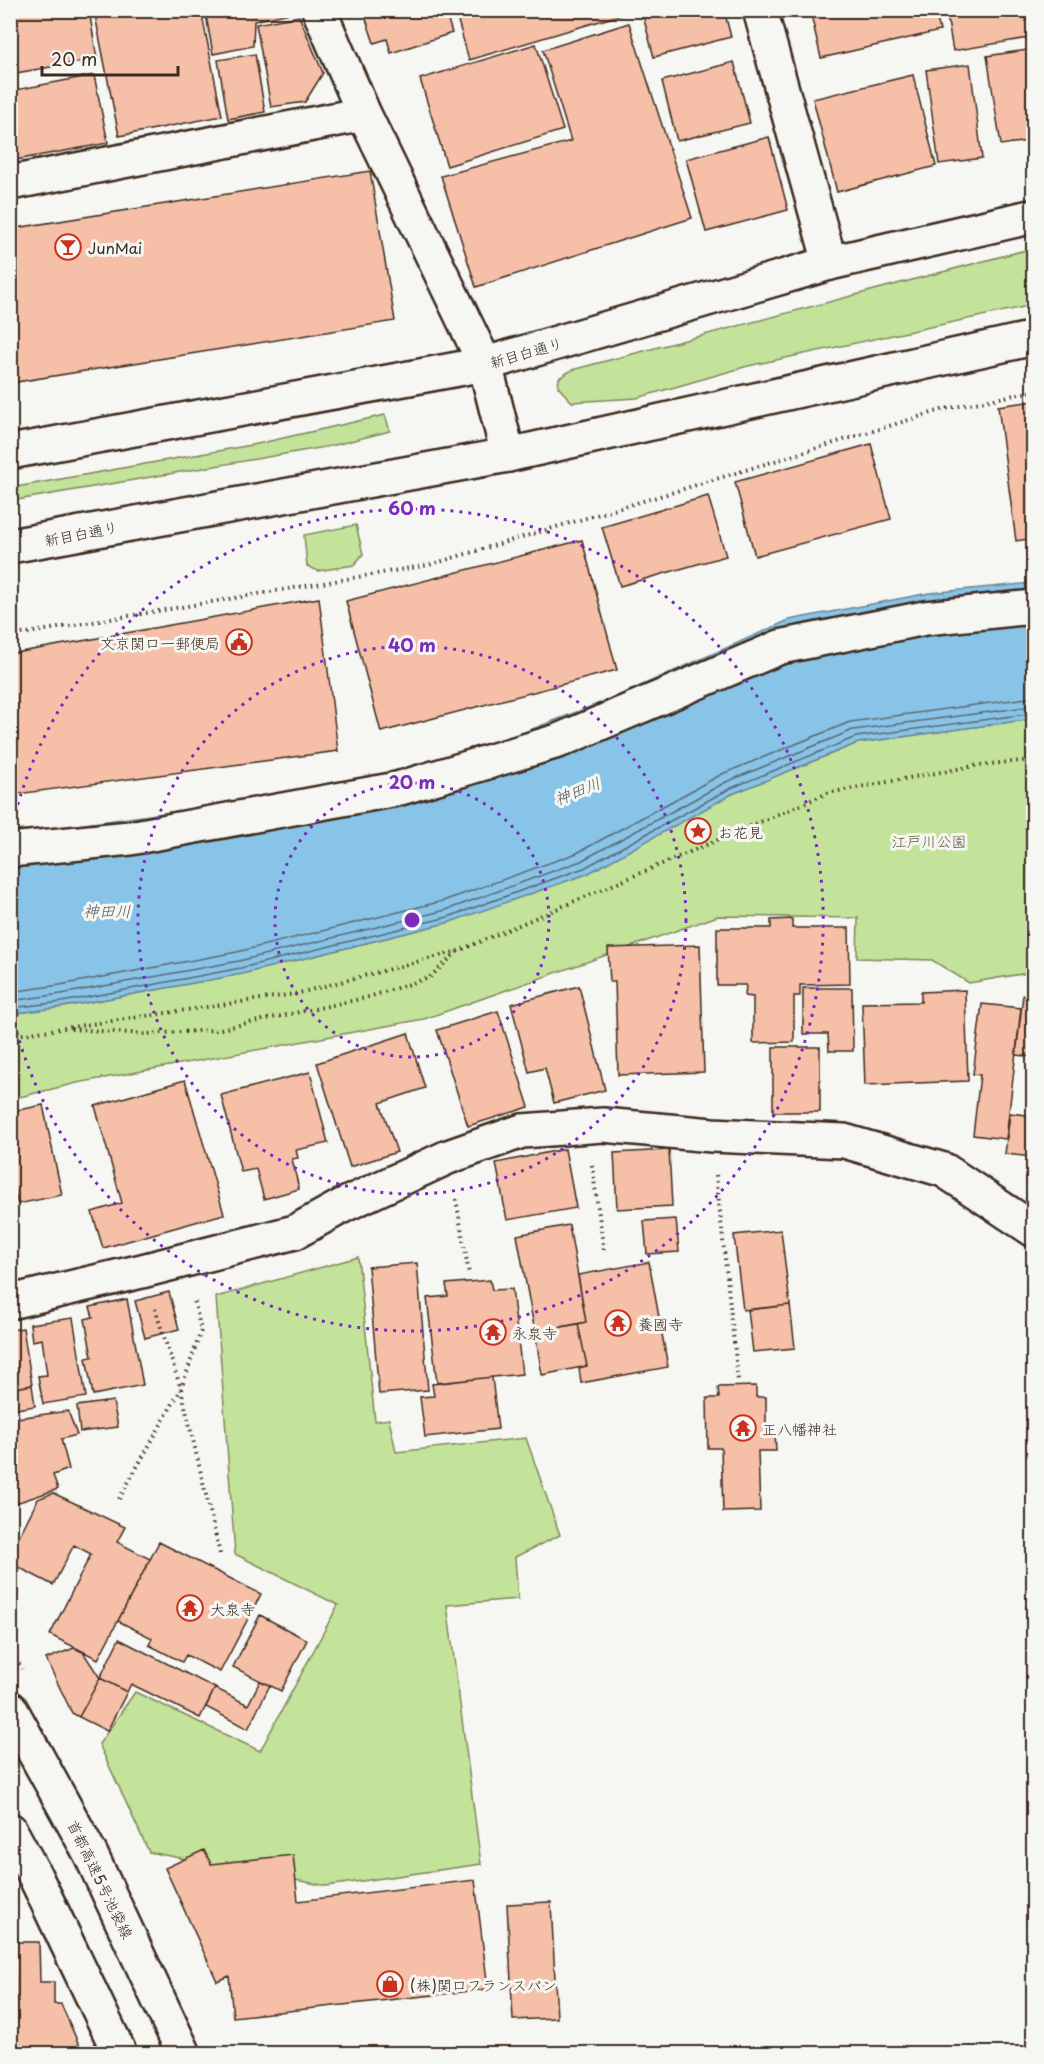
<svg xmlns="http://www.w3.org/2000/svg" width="1044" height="2064" viewBox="0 0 1044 2064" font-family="'Playpen Sans','Klee One',sans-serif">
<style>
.green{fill:#c3e29a;stroke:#7f865c;stroke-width:1.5}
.water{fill:#88c4e8;stroke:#698697;stroke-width:1.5}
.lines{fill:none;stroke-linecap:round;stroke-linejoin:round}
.shore{stroke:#5a686f;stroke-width:1.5}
.building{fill:#f5bfa8;stroke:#3b2a1e;stroke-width:1.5}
.minor-casing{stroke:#3b2a1e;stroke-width:38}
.major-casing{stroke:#3b2a1e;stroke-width:38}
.highway-casing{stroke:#3b2a1e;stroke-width:38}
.path{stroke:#3b2a1e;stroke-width:4;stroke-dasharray:1.5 4.5;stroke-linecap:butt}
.minor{stroke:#f6f6f2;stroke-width:33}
.major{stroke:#f6f6f2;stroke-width:33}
.highway{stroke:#f6f6f2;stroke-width:33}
.ring{fill:none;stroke:#7b2cbf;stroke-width:3;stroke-dasharray:3 6}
.labels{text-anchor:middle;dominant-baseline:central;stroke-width:6;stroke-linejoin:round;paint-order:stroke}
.poi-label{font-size:15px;fill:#3b2a1e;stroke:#f6f6f2;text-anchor:start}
.street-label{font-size:15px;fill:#3b2a1e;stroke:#f6f6f2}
.park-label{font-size:15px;fill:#5d583d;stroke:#f6f6f2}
.water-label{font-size:16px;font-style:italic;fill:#52585b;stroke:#f6f6f2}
.centre{fill:#7b2cbf;stroke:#f6f6f2;stroke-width:3}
.ring-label{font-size:18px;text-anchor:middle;font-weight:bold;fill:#7b2cbf;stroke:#f6f6f2;stroke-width:6;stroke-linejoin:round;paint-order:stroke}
</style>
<rect width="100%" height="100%" fill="#f6f6f2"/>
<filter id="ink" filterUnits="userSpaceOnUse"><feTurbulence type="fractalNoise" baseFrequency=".0167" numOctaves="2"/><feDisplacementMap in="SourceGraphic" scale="12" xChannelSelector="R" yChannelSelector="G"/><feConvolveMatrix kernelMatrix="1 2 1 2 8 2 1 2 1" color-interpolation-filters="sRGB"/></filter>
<g filter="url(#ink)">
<!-- green -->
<path class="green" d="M1033 248V305L748 366 637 398 572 402 558 387 559 378 572 370Z
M385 415 390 431 331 446 11 501V488L257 444Z
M356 525 363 554 354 565 318 571 307 566 304 535Z
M1033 719V972L969 983 932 960 857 958 858 918 718 916 424 1019 77 1083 11 1099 10 1014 63 1007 242 974 450 922 732 794 858 743Z
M358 1257 375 1421 389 1419 396 1452 526 1438 560 1535 515 1557 518 1599 447 1605 481 1864 327 1886 149 1852 99 1744 135 1692 260 1751 338 1605 235 1554 216 1297Z"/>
<!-- water -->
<path class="water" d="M1033 583V719L858 743 732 794 587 874 450 922 242 974 63 1007 11 1014V831L49 829 307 793 475 751 613 698 789 620 929 593Z"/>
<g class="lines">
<!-- shore -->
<path class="shore" d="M926 600 1000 592
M787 627 882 608
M10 992 60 985 237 952 443 901 577 853 722 774 850 722 1034 697
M10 1001 61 994 239 961 446 910 581 861 726 782 853 730 1034 706
M10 1008 62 1002 241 968 448 917 584 868 729 789 856 737 1034 713"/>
</g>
<!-- building -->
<path class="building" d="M10 10H89L97 59 10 74Z
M94 10H201L222 116 119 136Z
M205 10H289L290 13 254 21 253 46 213 54Z
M363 10H445L452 33 391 53 387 39 374 43Z
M455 10H637L469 60Z
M665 10H724L731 37 654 57 643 16Z
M810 10H935L940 31 821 58Z
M946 10H1034V37L953 51Z
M299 16 323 73 305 102 271 107 256 24Z
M629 23 692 218 476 287 441 176 571 141 543 50Z
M536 44 563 130 447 166 420 79Z
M1034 49V140L1001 145 987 56Z
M255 54 265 112 228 119 218 60Z
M734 62 750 123 677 141 662 81Z
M970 64 982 158 939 164 926 70Z
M94 75 108 143 10 161V91Z
M913 75 936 166 837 192 813 99Z
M769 137 788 210 706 232 686 159Z
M370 171 395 321 10 383V229Z
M1034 401V538L1016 541 998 406Z
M871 444 891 519 755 556 735 482Z
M708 496 726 556 620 586 602 527Z
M582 540 617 670 381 732 346 601Z
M319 598 338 751 10 795V654Z
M792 919V928H849L850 984 800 985V996H794V1042L753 1043V997L745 996 746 985H717V928H771V920Z
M700 945 704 1072 618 1075 615 982H610L608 948Z
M579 986 605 1090 554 1103 545 1068 529 1072 511 1004Z
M803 988H852L853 1051H829L828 1034H803Z
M965 990 968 1081 865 1085 862 1003 921 1002V992Z
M1023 995 1034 997V1057L1016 1055Z
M982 1004 1021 1008 1006 1139 973 1135 980 1075 973 1074Z
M498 1011 529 1107 468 1126 437 1030Z
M408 1033 425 1088 380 1103 397 1152 350 1167 317 1063Z
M773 1047H820V1112H773Z
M310 1072 328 1143 296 1150 298 1158 292 1159 299 1189 264 1199 256 1169 241 1172 221 1095Z
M185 1080 224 1214 103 1248 92 1212 122 1203 95 1106Z
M43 1105 62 1195 18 1204 10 1177V1112Z
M1010 1113 1034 1116V1157L1005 1154Z
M565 1149 576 1208 507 1220 496 1163Z
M669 1150 672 1206 617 1209 614 1153Z
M676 1219 679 1252 647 1254 644 1221Z
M569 1225 586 1322 535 1332 517 1235Z
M781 1230 790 1305 743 1310 734 1235Z
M649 1262 668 1367 581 1383 579 1368 587 1366 578 1324 586 1322 578 1275Z
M417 1263 428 1390 379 1394 368 1267Z
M490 1280 492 1290 512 1289 522 1374 437 1383 427 1298 448 1296 446 1284Z
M169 1292 179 1329 145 1338 135 1301Z
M127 1299 143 1385 93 1395 86 1358 92 1357 85 1319 93 1317 90 1307Z
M790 1305 795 1348 753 1352 748 1310Z
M73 1318 86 1397 43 1404 38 1376 47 1375 42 1339 32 1341 30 1324Z
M578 1324 587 1366 542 1375 535 1332Z
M23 1328 32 1385 10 1389V1330Z
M492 1377 498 1429 425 1437 420 1397 434 1396 432 1384Z
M32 1385 35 1406 10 1410V1389Z
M756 1386V1397H766V1433H775L776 1451H758L760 1511 723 1512 721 1448H708L707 1398H719L718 1387Z
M113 1401 118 1427 80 1432 77 1406Z
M68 1411 77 1435 61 1439 69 1469 53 1475 58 1489 10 1505V1419Z
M53 1493 125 1527 117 1542 150 1559 98 1659 50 1635 91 1554 74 1545 53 1585 10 1563V1554L38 1499Z
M159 1542 261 1594 220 1672 186 1655 182 1662 149 1645 152 1638 118 1621Z
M1034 1580V1610L1026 1608Z
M260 1615 307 1640 281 1691 233 1667Z
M119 1639 215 1688 200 1718 131 1684 127 1692 100 1678Z
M74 1648 83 1652 100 1678 79 1717 72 1713 46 1659Z
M100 1678 127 1692 107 1731 79 1717Z
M260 1681 270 1685 248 1729 206 1707 215 1688 248 1705Z
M204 1850 211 1864 293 1855 298 1901 475 1880 488 1989 233 2017 229 1976 217 1981 165 1868Z
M551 1902 557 2018 513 2020 507 1904Z
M14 1942H39L40 1982H54V2004H61L83 2054H16Z"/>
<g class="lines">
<!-- minor casing -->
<g class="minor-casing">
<path id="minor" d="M319 10 364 114 485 364 508 455
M760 10 830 263
M10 183 364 114
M10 1302 142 1271 295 1232 344 1205 448 1157 522 1131 603 1125 712 1135 844 1141 944 1170 1034 1230"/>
</g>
<!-- major casing -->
<g class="major-casing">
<path id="major" d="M10 452 485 364 830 263 1034 216
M10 546 508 455 1034 338"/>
</g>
<!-- highway casing -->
<g class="highway-casing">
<path id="highway" d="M10 850 130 838 397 789 558 741 780 647 925 618 1034 607
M10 1708 90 1853 184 2054
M10 1830 35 1876 120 2054"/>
</g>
<!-- path -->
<path class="path" d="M10 636 429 565 670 493 945 409 1034 391
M71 1029 145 1034 216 1030 365 998 429 978 457 952
M10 1036 295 994 458 951 828 793 979 765 1034 760
M592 1165 604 1251
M716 1175 738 1380
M456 1199 469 1274
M155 1309 181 1389 220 1554
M119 1499 181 1389 201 1331 194 1299
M10 1648 22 1669"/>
<!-- minor -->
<use href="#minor" class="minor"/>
<!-- major -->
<use href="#major" class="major"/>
<!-- highway -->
<use href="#highway" class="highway"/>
</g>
</g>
<!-- distance rings -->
<g class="ring">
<circle cx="412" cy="920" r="137"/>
<circle cx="412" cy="920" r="274"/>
<path d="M11 831A411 411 0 1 1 11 1009"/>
</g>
<!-- icons -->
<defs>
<g id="bar-ring" transform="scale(1.35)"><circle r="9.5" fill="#f6f6f2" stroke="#c8321e" stroke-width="1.5"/><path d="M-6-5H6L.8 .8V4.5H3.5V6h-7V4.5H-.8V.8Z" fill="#c8321e"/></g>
<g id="civic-ring" transform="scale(1.35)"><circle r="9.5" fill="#f6f6f2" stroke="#c8321e" stroke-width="1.5"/><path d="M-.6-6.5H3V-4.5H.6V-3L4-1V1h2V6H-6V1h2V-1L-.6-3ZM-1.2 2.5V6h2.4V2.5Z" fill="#c8321e"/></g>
<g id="sight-ring" transform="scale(1.35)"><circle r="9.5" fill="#f6f6f2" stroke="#c8321e" stroke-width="1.5"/><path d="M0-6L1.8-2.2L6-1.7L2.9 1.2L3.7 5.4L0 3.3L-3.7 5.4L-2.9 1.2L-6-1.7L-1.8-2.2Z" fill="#c8321e"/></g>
<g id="temple-ring" transform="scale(1.35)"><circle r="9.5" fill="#f6f6f2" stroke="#c8321e" stroke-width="1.5"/><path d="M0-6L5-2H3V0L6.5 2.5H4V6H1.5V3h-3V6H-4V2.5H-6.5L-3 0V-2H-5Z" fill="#c8321e"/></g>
<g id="shop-ring" transform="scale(1.35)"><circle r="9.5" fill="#f6f6f2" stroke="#c8321e" stroke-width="1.5"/><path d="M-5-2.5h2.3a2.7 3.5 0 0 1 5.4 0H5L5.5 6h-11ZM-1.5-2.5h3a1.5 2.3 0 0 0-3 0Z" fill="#c8321e"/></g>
</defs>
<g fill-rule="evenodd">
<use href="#bar-ring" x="68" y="247"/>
<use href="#civic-ring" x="239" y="642"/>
<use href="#sight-ring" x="698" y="831"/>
<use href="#temple-ring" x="618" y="1323"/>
<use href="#temple-ring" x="493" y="1332"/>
<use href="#temple-ring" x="743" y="1428"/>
<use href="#temple-ring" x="190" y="1608"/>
<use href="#shop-ring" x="390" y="1984"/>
</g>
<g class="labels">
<!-- poi labels -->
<g class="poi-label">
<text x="88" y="247">JunMai</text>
<text x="220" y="642" text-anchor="end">文京関口一郵便局</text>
<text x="718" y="831">お花見</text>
<text x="638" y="1323">養國寺</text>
<text x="512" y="1332">永泉寺</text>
<text x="762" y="1428">正八幡神社</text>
<text x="210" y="1608">大泉寺</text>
<text x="410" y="1984">(株)関口フランスパン</text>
</g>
<!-- street labels -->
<g class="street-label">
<text transform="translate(526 352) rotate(-16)">新目白通り</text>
<text transform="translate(81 533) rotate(-11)">新目白通り</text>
<text transform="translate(101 1879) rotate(64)">首都高速5号池袋線</text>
</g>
<!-- park labels -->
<g class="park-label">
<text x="929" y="840">江戸川公園</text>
</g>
<!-- water labels -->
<g class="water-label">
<text transform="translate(577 790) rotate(-22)">神田川</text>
<text x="107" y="910">神田川</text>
</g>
</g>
<circle cx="412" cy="920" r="9" class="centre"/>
<g class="ring-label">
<text x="412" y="515">60 m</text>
<text x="412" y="652">40 m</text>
<text x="412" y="789">20 m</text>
</g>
<!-- margin -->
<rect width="1044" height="2064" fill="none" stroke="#f6f6f2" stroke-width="36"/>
<rect x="18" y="18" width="1008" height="2028" fill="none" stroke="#3b2a1e" stroke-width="2" filter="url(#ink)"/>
<!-- scale -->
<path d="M42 66v9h136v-9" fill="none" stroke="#3b2a1e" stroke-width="3"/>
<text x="51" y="66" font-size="18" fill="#3b2a1e" stroke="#f6f6f2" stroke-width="4.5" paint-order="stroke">20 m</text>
</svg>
